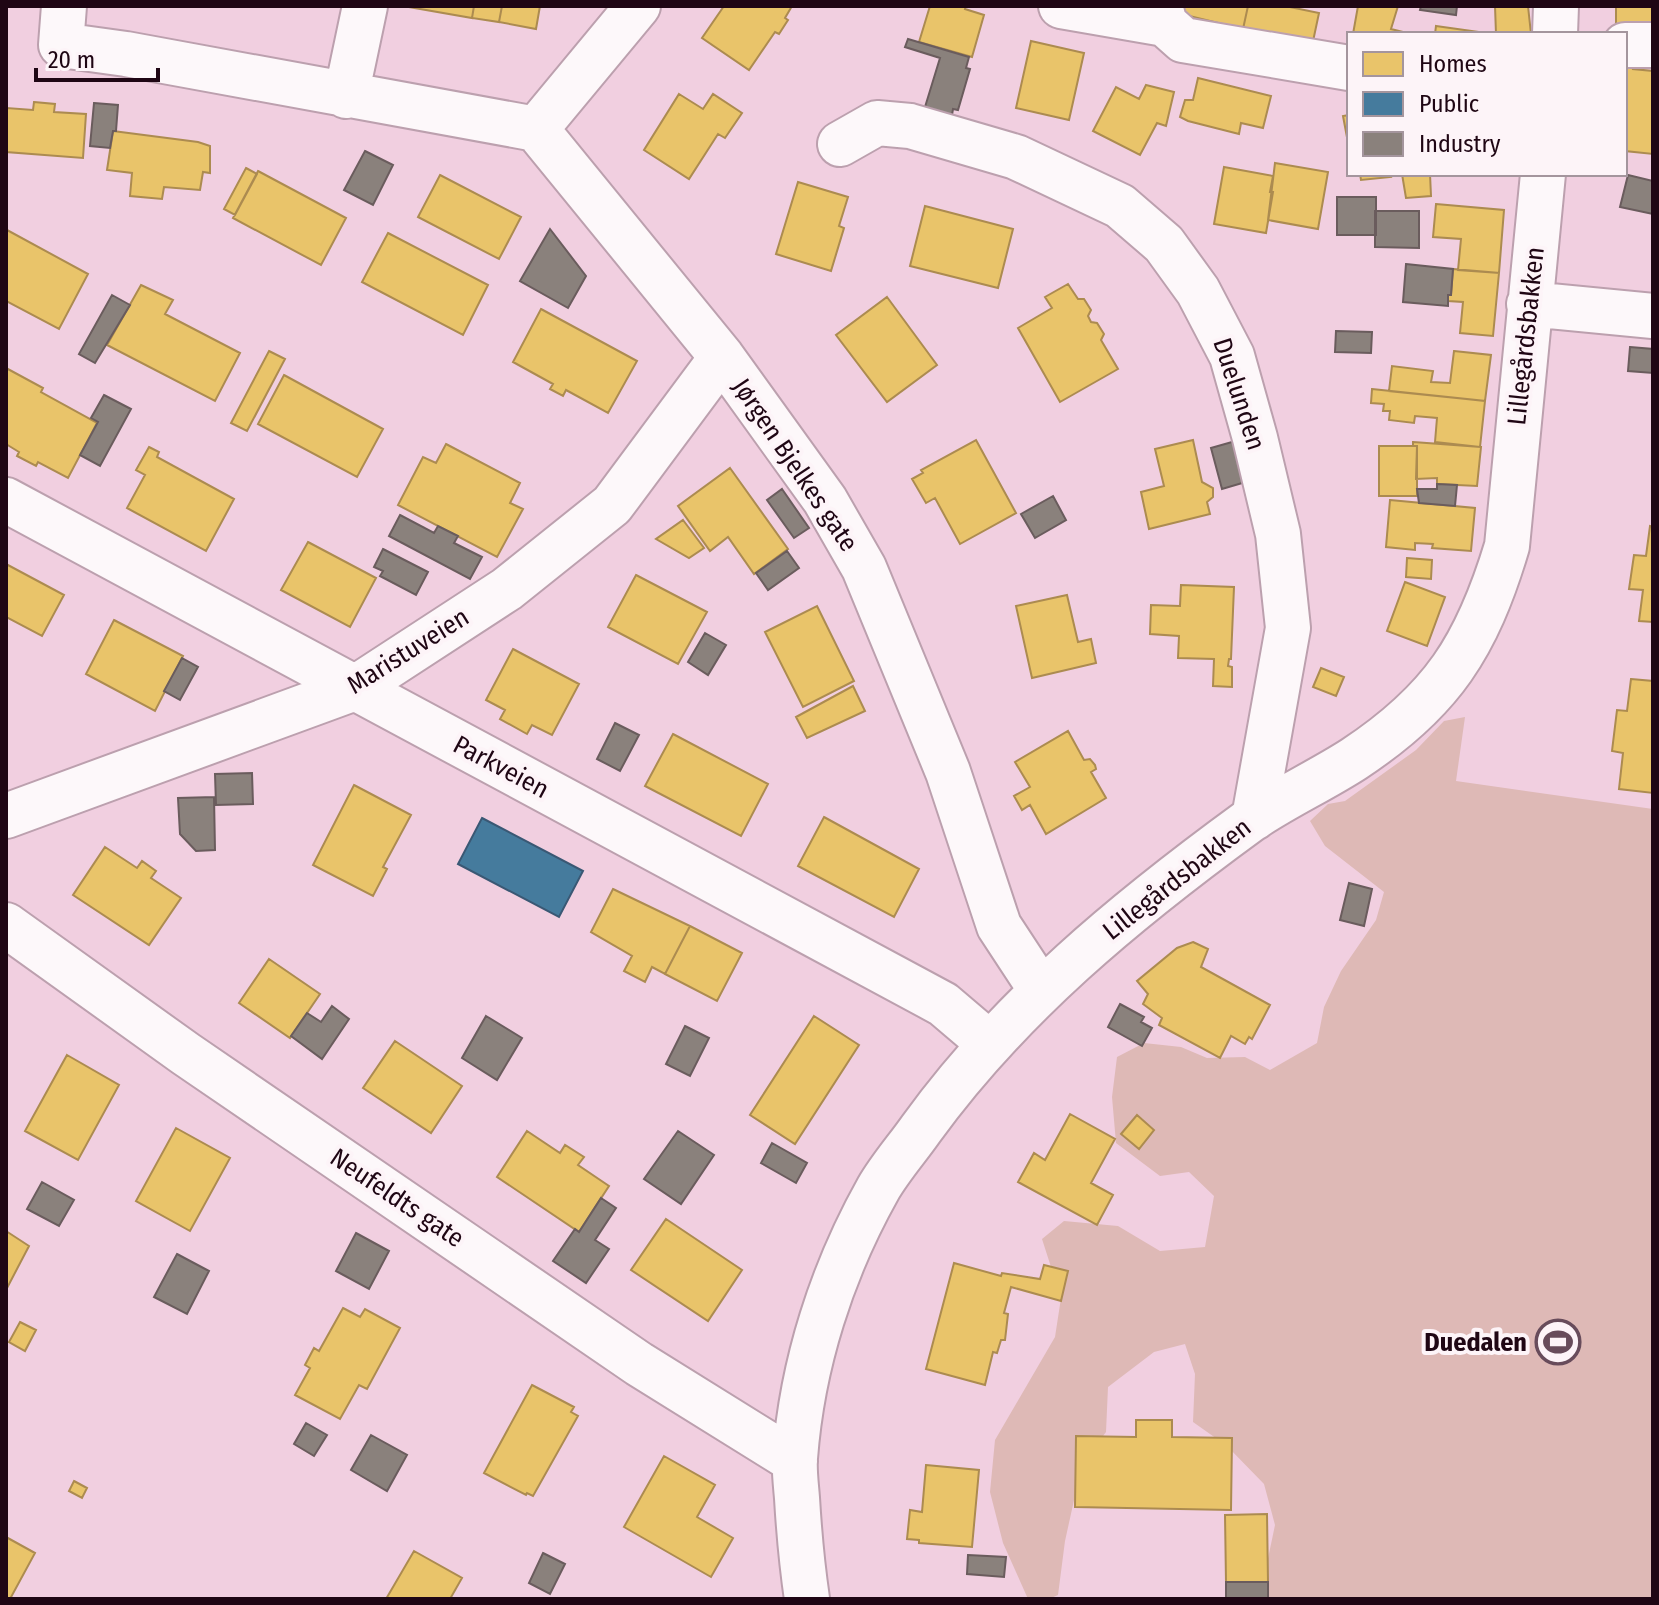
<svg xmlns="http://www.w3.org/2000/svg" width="1659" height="1605" viewBox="0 0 1659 1605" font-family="'Fira Sans Condensed',sans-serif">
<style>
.green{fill:#deb9b6}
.homes{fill:#e9c46a;stroke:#ac8b50;stroke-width:2}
.public{fill:#457b9d;stroke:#3a5874;stroke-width:2}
.industry{fill:#8a817c;stroke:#6a5c5d;stroke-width:2}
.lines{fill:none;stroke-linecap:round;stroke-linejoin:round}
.minor-casing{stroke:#bca0ae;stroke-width:48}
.minor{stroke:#fdf8fa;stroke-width:44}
.labels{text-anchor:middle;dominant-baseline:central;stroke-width:8;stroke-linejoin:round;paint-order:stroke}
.street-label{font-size:26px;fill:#1f0614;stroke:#fdf4f8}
.poi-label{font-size:26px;font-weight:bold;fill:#1f0614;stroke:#fdf4f8;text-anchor:end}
</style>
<rect width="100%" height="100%" fill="#f1cfe0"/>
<!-- green -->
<path class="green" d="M1465 717 1456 781 1653 809V1599H1268L1266 1568 1275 1525 1264 1484 1227 1446 1193 1422 1195 1374 1185 1344 1154 1352 1108 1387 1106 1432 1082 1464 1065 1541 1058 1595 1049 1599H1028L1003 1543 990 1492 995 1440 1055 1337 1061 1298 1042 1239 1064 1221 1118 1226 1160 1251 1205 1247 1214 1196 1189 1172 1160 1176 1116 1143 1112 1097 1117 1057 1144 1043 1181 1047 1207 1058 1245 1057 1270 1070 1317 1043 1324 1007 1341 971 1376 920 1384 892 1325 846 1310 821 1328 804 1345 801 1416 750 1444 721Z"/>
<!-- homes -->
<path class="homes" d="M403 6H474L472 18Z
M474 6H502L499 22 472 18Z
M502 6H540L536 29 499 22Z
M724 6H792L785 18 788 20 779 34 775 32 749 70 702 38Z
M930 6H966L965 9 984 15 972 57 919 42Z
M1178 6H1248L1243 29 1177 13Z
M1248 6H1285L1319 13 1312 46 1243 29Z
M1358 6H1398L1391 29 1411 34H1353Z
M1495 6H1528L1531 34H1496Z
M1616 6H1653V28H1616Z
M1436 26 1493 34H1435Z
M1031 41 1084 53 1069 120 1016 108Z
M1625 62 1634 63 1633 69 1653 71V154L1625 151Z
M1198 78 1271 96 1263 128 1241 123 1239 134 1188 121 1180 117 1185 100H1193Z
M1146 85 1174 92 1166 126 1157 123 1140 155 1093 131 1116 87 1139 99Z
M679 94 703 109 713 94 742 113 725 138 718 134 689 179 644 150Z
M34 102 55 104 54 112 86 114 83 158 6 152 7 108 33 110Z
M1349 115V148L1343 116Z
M113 131 198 142 210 146V173L203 172 200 190 164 187 162 199 130 196 132 173 107 170Z
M1275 163 1328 172 1318 229 1268 220Z
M1224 167 1273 176 1270 192H1273L1266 233 1214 224Z
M246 168 257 174 235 215 224 209Z
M258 171 346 218 321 265 233 218Z
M1360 174H1390L1391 177 1361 180Z
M1402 174H1430L1431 196 1406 198Z
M440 175 521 217 499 259 418 217Z
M798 182 848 197 839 226 844 228 831 271 776 254Z
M1436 204 1504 210 1499 273 1458 270 1461 239 1433 237Z
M925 206 1013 229 998 288 910 266Z
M7 230 88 274 59 329 6 301Z
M388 233 488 285 463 335 362 282Z
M1453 269 1499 273 1493 336 1460 333 1463 302 1448 301V295H1451Z
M1068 284 1078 299H1084L1091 310 1088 316 1091 322 1097 323 1104 334 1101 340 1118 369 1060 402 1018 328 1052 308 1045 297Z
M141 285 173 300 165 314 240 353 215 401 107 345Z
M887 297 937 365 887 402 836 335Z
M541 309 637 361 608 413 566 390 563 396 550 389 553 384 513 362Z
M269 351 285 359 247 431 231 423Z
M1454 351 1491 355 1485 401 1389 391 1392 366 1433 371 1431 382 1450 383Z
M6 368 43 388 41 392 97 423 68 478 38 462 36 466 17 456 19 452 6 444Z
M284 375 383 429 357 477 258 424Z
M1372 389 1485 401 1480 447 1435 442 1437 418 1415 416 1414 423 1389 420 1390 411H1383L1384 404 1371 403Z
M976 440 1016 513 960 544 935 498 926 503 912 479 923 473 921 470Z
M1193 440 1202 482 1213 488V497L1207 502 1210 514 1149 529 1141 492 1164 486 1155 449Z
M1413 442 1481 447 1477 486 1437 484V478L1416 479 1417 446H1413Z
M446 444 520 483 510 503 523 509 497 557 398 505 423 457 436 463Z
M1379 446H1417V496H1379Z
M149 447 159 452 157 457 234 499 206 551 127 508 145 475 136 470Z
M730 468 788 549 754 574 728 537 710 551 678 506Z
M1390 500 1475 508 1471 551 1432 548 1433 544 1415 543V550L1386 547Z
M683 520 704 548 689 558 656 539Z
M1650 526 1653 527V622L1639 621 1643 590 1629 589 1634 555 1646 556Z
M308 542 376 578 350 627 281 590Z
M1407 558 1432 560 1431 579 1406 577Z
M6 564 64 595 42 636 6 617Z
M636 575 707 612 678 664 608 627Z
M1405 582 1445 597 1427 646 1387 631Z
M1181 585 1234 587 1231 659H1229L1228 666 1232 667V687L1213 686 1214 659 1178 658 1179 636 1150 634 1151 605 1180 606Z
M1067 595 1078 642 1091 639 1096 663 1032 678 1016 606Z
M817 606 854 681 803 707 765 632Z
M114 620 183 656 155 711 86 674Z
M513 649 579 684 552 735 532 725 527 734 500 719 505 710 486 700Z
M1321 668 1344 677 1336 696 1313 687Z
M1631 679 1653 681V793L1619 789 1623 753 1612 751 1617 710 1627 711Z
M853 686 865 711 807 738 796 717Z
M1068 731 1084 760 1090 759 1095 765 1096 769 1091 772 1106 798 1046 834 1030 805 1022 810 1014 796 1030 787 1015 762Z
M673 734 768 784 741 836 645 786Z
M354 785 411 815 383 867 387 869 373 896 313 865Z
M824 817 919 869 894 917 798 866Z
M105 847 137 868 142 861 156 871 151 878 181 898 149 945 73 895Z
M613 889 690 926 665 974 652 967 645 982 624 971 632 956 591 932Z
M690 926 742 953 717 1001 665 974Z
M1193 942 1208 949 1201 967 1270 1005 1252 1039 1249 1037 1245 1044 1231 1036 1220 1058 1159 1025 1162 1018 1143 1004 1148 994 1137 981 1177 948Z
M269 959 320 994 290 1038 239 1003Z
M814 1016 859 1045 795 1144 750 1115Z
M395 1041 462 1086 431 1133 363 1088Z
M67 1055 119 1085 78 1160 25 1131Z
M1070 1114 1115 1139 1091 1183 1113 1195 1097 1225 1018 1182 1034 1153 1045 1160Z
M1137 1115 1154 1130 1139 1149 1121 1134Z
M176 1128 230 1158 190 1231 136 1201Z
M527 1131 560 1153 565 1145 584 1157 578 1165 609 1186 579 1232 497 1177Z
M666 1219 742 1270 708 1321 631 1270Z
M6 1231 29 1246 6 1290Z
M954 1263 1001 1276 1002 1273 1040 1279 1044 1265 1068 1271 1061 1301 1011 1287 1004 1313 1008 1314 1005 1340H1001L997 1353 993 1352 985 1385 926 1369Z
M343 1308 360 1317 365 1309 400 1328 367 1389 359 1385 340 1419 295 1395 310 1368 305 1365 314 1348 319 1351Z
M20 1322 36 1330 25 1351 9 1342Z
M532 1385 574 1407 571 1412 578 1416 533 1496 527 1493 526 1495 484 1473Z
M1136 1420H1172V1437L1232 1438 1231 1510 1075 1507 1076 1436 1136 1437Z
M664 1456 715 1485 697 1517 733 1538 711 1577 624 1527Z
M926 1465 979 1470 972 1547 919 1543V1540L907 1539 910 1510 922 1512Z
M74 1481 87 1488 82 1498 69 1491Z
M1267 1514 1268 1582H1226L1225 1515Z
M6 1537 35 1553 10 1599H6Z
M414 1551 462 1578 450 1599H386Z"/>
<!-- public -->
<path class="public" d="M482 818 583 871 559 917 458 864Z"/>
<!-- industry -->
<path class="industry" d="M1421 6H1457L1456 15 1420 10Z
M908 39 969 57 966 68 970 69 958 110 953 109 952 115 925 107 940 58 905 47Z
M94 103 118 105 116 131H113L110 148 90 146Z
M365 151 393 165 373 205 344 190Z
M1628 175 1653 181V214L1620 207Z
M1337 197H1376V235H1337Z
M1375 211H1419V248L1375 247Z
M550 229 586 276 568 308 520 281Z
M1406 264 1453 269 1451 295H1448V306L1403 302Z
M112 295 130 305 95 363 79 354Z
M1336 331 1372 332 1371 353 1335 352Z
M1630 347 1653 349V373L1628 371Z
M104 395 131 409 100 466 80 455 98 422 91 418Z
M1239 440 1249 481 1222 489 1211 448Z
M1437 484 1457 485 1455 506 1419 503 1417 489H1437Z
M782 489 809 528 794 538 767 500Z
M1053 496 1066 520 1035 538 1021 514Z
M400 515 434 533 438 526 458 536 454 543 482 557 470 579 389 536Z
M383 549 428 572 416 595 380 576 383 571 374 567Z
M787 551 799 568 768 590 756 573Z
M705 633 726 645 708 675 688 662Z
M182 658 198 667 180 700 164 691Z
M615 723 639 735 620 771 597 759Z
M252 773 253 804 216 805 215 774Z
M214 797 215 850 196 851 180 834 178 798Z
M1349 883 1372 889 1364 926 1340 920Z
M1120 1004 1144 1017 1141 1022 1152 1028 1142 1046 1108 1027Z
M332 1006 349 1019 322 1059 291 1036 307 1013 321 1022Z
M486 1016 522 1038 497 1080 462 1058Z
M685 1026 709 1038 690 1076 666 1064Z
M678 1131 714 1155 681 1204 644 1179Z
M772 1143 807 1163 796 1183 761 1163Z
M42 1182 74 1200 59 1226 27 1209Z
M601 1198 616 1208 595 1240 609 1249 586 1283 553 1261 575 1229 579 1232Z
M356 1233 389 1251 369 1289 336 1271Z
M177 1254 209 1271 187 1314 154 1297Z
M306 1423 327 1435 314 1456 294 1444Z
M371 1435 407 1455 387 1491 351 1470Z
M543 1553 565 1564 550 1594 529 1583Z
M968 1555 1006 1557 1004 1577 967 1574Z
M1226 1582H1268V1599H1226Z"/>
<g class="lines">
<!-- minor casing -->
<g class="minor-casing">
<path id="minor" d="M64 6 61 45 126 54 536 129
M638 6 536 129 722 357 825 500 864 568 948 772 999 926 1041 990
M1061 6 1165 24
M1160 6 1165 24 1183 40 1349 68
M1555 34 1556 6
M1625 45H1653
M346 96 365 6
M840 144 877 123 910 126 1016 157 1120 206 1164 244 1198 291 1232 356 1255 438 1278 534 1288 628 1254 818
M1529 304 1653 316
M6 500 943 1004 990 1044
M6 816 355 688 507 589 612 505 722 357
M6 925 186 1054 639 1364 795 1461
M807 1599C802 1565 799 1532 797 1498 796 1485 794 1471 795 1458 802 1364 832 1271 878 1189 890 1168 907 1149 921 1129 1010 1006 1127 910 1249 821 1282 798 1320 781 1354 759 1442 701 1477 646 1507 546L1543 174"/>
</g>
<!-- minor -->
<use href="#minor" class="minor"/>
</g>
<!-- icons -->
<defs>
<g id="stadium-ring" transform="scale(2.3)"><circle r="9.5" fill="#fdf4f8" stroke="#684c5b" stroke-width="1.5"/><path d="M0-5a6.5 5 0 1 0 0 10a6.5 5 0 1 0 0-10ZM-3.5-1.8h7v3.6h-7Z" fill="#684c5b"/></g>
</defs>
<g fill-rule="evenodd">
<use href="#stadium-ring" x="1558" y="1342"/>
</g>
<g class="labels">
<!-- street labels -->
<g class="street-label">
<text transform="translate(1526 336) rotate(-84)">Lillegårdsbakken</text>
<text transform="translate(1239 394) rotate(72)">Duelunden</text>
<text transform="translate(795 465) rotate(56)">Jørgen Bjelkes gate</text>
<text transform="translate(408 651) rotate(-32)">Maristuveien</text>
<text transform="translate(501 767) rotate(28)">Parkveien</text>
<text transform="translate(1177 879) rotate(-38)">Lillegårdsbakken</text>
<text transform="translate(397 1198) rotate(34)">Neufeldts gate</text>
</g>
<!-- poi labels -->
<g class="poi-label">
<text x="1527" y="1342">Duedalen</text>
</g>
</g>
<!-- border -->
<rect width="1659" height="1605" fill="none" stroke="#1f0614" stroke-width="16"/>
<!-- legend -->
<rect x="1347" y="32" width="280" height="144" fill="#fdf4f8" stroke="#a4959d" stroke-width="2"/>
<rect x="1363" y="52" width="40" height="24" fill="#e9c46a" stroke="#a4959d" stroke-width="2"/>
<text x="1419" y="72" font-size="24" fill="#1f0614">Homes</text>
<rect x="1363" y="92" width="40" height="24" fill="#457b9d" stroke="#a4959d" stroke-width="2"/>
<text x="1419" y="112" font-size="24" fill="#1f0614">Public</text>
<rect x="1363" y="132" width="40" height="24" fill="#8a817c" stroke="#a4959d" stroke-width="2"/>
<text x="1419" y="152" font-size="24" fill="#1f0614">Industry</text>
<!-- scale -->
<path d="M36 68v12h122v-12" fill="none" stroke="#1f0614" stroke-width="4"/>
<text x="48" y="68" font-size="24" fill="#1f0614" stroke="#fdf4f8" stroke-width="6" paint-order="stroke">20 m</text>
</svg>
